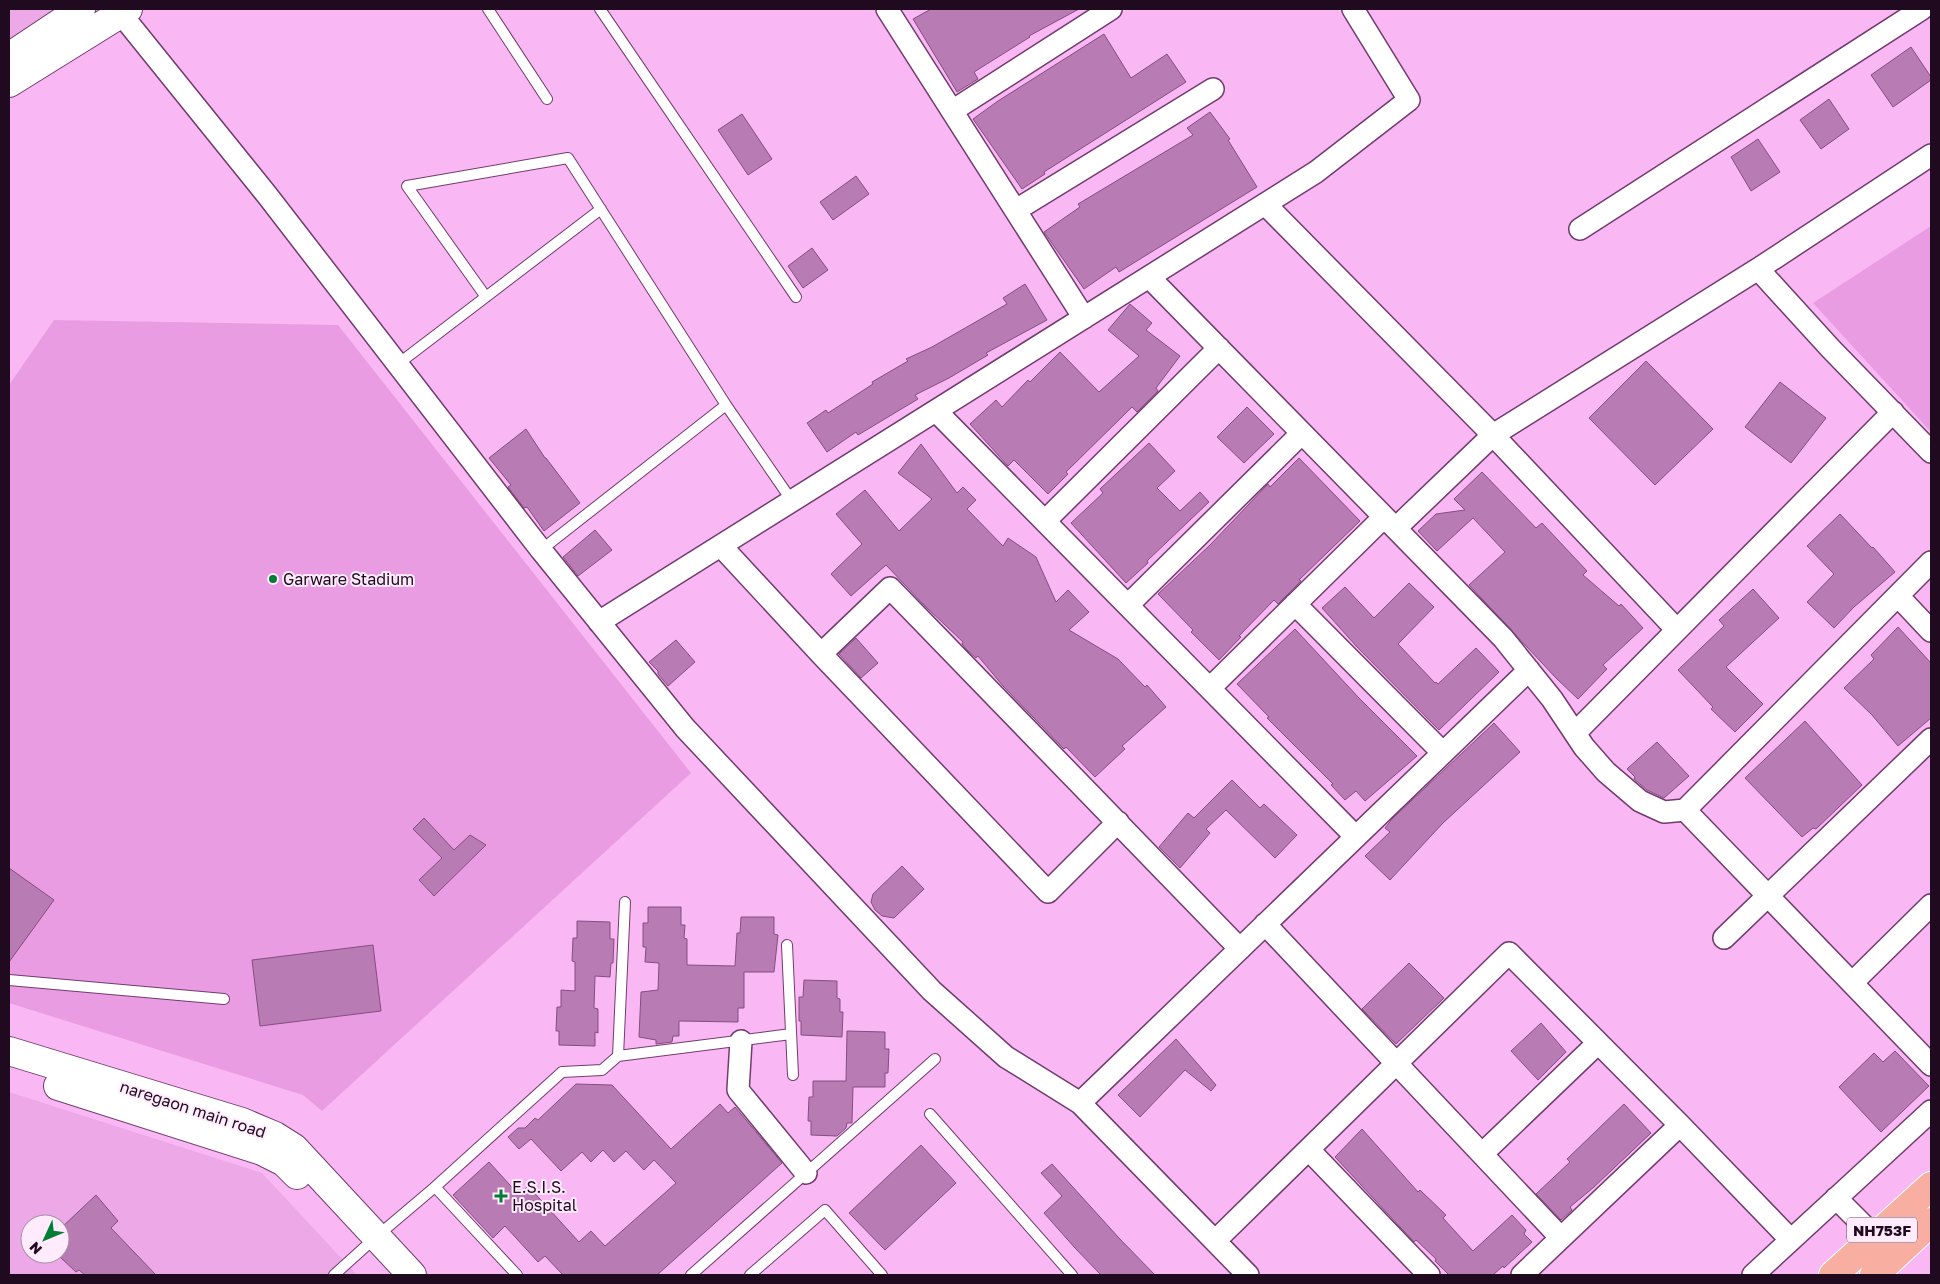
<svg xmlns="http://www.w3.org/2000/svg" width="1940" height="1284" viewBox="0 0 1940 1284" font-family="'Golos Text',sans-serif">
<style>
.built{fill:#eca8e7;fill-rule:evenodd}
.green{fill:#ea9ce3}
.building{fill:#b87bb3;stroke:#864d82}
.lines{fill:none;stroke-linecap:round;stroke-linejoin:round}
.lane-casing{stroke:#723b6f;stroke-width:12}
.street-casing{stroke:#723b6f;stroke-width:24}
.secondary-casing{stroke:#723b6f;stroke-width:30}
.highway-casing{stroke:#fff;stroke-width:30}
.lane{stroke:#fff;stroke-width:10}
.street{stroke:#fff;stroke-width:21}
.secondary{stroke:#fff;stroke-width:28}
.highway{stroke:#f8afa2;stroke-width:28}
.poi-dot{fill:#007e36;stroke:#ffebfc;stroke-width:2}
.labels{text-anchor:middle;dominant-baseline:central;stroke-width:4;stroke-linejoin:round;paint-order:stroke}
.shield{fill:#ffebfc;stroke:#634e61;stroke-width:1}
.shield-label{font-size:15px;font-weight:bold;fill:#200a1f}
.poi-label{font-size:16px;fill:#200a1f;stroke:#ffebfc;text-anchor:start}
.street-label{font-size:16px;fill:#200a1f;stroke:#ffebfc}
</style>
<rect width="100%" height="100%" fill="#f9b8f3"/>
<!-- built -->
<path class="built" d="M9 9H60L9 42Z
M9 1092 262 1173 357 1275H9ZM30 1224H60V1254H30Z"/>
<!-- green -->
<path class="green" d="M1931 226V432L1813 303Z
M54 320 338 325 691 773 322 1111 303 1095 9 1003V385Z"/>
<!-- building -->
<path class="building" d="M931 9H1079L1029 36 1030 37 974 72 978 79 957 92 913 19Z
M1104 34 1131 78 1167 54 1186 82 1044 172 1045 174 1022 189 973 119 998 101Z
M1911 47 1931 77V80L1893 107 1871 75Z
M1829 99 1849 129 1821 149 1800 120Z
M1210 112 1230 139 1228 140 1257 187 1119 272 1116 267 1084 289 1044 232 1080 207 1078 204 1193 135 1187 128Z
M742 114 772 159 748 175 718 130Z
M1758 139 1780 172 1751 191 1731 157Z
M856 176 869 194 833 220 820 202Z
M812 248 828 270 803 288 788 266Z
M1025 284 1047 320 986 353 988 355 949 378 915 395 918 399 858 435 856 432 827 452 807 423 826 410 828 413 873 384 872 382 908 361 906 359 932 347 1007 304 1003 298Z
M1130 304 1152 323 1146 330 1180 356 1156 388 1158 391 1137 412 1132 407 1066 472 1068 474 1048 494 1014 460 1008 466 970 424 996 400 1002 407 1028 380 1030 382 1060 352 1099 392 1139 356 1108 330Z
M1646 361 1713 429 1655 485 1589 418Z
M1780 382 1826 418 1791 463 1745 427Z
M1247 407 1274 434 1244 463 1217 437Z
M526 429 545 458H546L580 503 544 531 527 507 524 508 508 487 511 485 489 458Z
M1149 443 1175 471 1157 488 1180 511 1200 492 1209 502 1147 561 1148 563 1126 583 1071 523 1103 493 1100 489Z
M921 444 957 493 963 487 976 500 967 509 1003 546 1008 538 1036 557 1056 602 1068 590 1089 612 1069 630 1118 659 1145 687 1147 685 1166 707 1122 746 1125 749 1095 777 1066 747 1064 749 1003 686 978 656 976 658 967 650 962 644 963 642 926 607 886 565 851 596 831 574 862 544 836 514 865 490 899 531 932 499 898 473Z
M1299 458 1360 521 1299 580 1301 581 1278 604 1274 600 1239 636 1241 637 1219 660 1191 632 1193 630 1158 594 1210 545 1268 484 1270 487Z
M1482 472 1536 528 1542 523 1587 571 1583 575 1619 606 1621 604 1643 628 1603 665 1607 669 1578 699 1556 678 1469 585 1505 552 1473 518 1437 551 1418 531 1436 514 1465 510 1454 499Z
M1840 514 1872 548 1873 547 1895 572 1854 607 1834 628 1807 602 1834 574 1807 546Z
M595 530 612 550 578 576 563 557Z
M1409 583 1434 607 1398 644 1435 683 1436 682 1438 684 1476 648 1499 672 1439 730 1357 647 1322 608 1345 587 1374 618Z
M1753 589 1779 618 1726 667 1763 704 1735 732 1711 709 1713 707 1678 670 1724 626 1719 620Z
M1898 627 1931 663V718L1898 746 1872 715 1844 688 1874 659 1871 655Z
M1295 629 1359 698 1417 756 1365 801 1356 791 1345 800 1331 785 1333 784 1267 718 1269 717 1237 684Z
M856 638 878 663 861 678 839 654Z
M676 640 695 662 668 686 658 674V671L649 662Z
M1805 721 1862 785 1816 829 1813 828 1802 837 1745 778Z
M1494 723 1520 752 1443 823 1390 880 1365 856 1390 832 1385 828 1393 818Z
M1657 742 1689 776 1664 798 1647 790 1634 779 1635 777 1627 769Z
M1232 780 1260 808 1264 804 1297 835 1275 858 1226 810 1206 829 1210 833 1180 868 1159 847 1188 813 1194 818Z
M424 818 454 850 470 835 486 845 434 896 419 880 442 858 413 829Z
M902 866 924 889 894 918 882 916 875 910 871 902 873 894Z
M9 868 54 900 9 962Z
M648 907H681V925H685L684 938 687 939V965L735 966 737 933H740L741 917H774V934L778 935 774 972H744V1008H738V1022L679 1021V1036H673L672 1042 656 1044V1040L639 1037 641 992 658 990 659 963 645 962 646 947H643V923H648Z
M577 921 610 922V939H614L613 963H611L610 977 595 976 594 1008 598 1009V1033L595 1032V1046L559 1045V1031H556L557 1007H561V990L575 991V962L572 961 573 938H577Z
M373 945 381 1011 260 1026 252 960Z
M1409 963 1444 998 1396 1044 1362 1009Z
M804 980 837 981V998L840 999V1012H843L842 1037 801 1035V1021H799V997H803Z
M1541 1023 1566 1052 1538 1080 1511 1051Z
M847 1031 885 1032V1049H889L888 1073H885V1087H853L852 1123H847L846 1128 837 1136 811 1135V1121H808L809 1097H813V1081H846Z
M1176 1039 1216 1085 1211 1091 1185 1070 1140 1117 1118 1095Z
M1895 1051 1929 1086 1881 1132 1839 1087 1874 1053 1883 1062Z
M576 1084 612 1085 671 1149 720 1104 728 1113 735 1107 782 1163 657 1275H563L545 1256 538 1262 505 1226 493 1238 453 1195 489 1162 519 1195 528 1186 579 1242 591 1231 605 1246 676 1183 654 1160 644 1170 626 1151 614 1162 603 1150 591 1162 582 1152 561 1171 531 1139 519 1149 508 1137 518 1128H525L535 1118 538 1120Z
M1624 1104 1651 1133 1594 1187 1570 1207 1572 1210 1561 1220 1536 1194 1570 1162 1567 1159Z
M1362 1129 1418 1192 1420 1190 1446 1215 1443 1218 1473 1251 1512 1215 1526 1230 1524 1234 1532 1242 1504 1268 1503 1266 1493 1275H1449L1435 1261 1436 1259 1416 1240 1414 1242 1335 1157Z
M921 1145 956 1183 885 1250 849 1213Z
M1052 1164 1119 1238 1155 1275H1101L1075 1248 1044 1213 1062 1196 1041 1173Z
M96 1195 118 1221 111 1228 156 1275H85L79 1270 76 1272 60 1257V1229Z"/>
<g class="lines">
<!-- lane casing -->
<g class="lane-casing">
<path id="lane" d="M488 9 547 99
M600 9 796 297
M486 297 407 186 568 158 726 405 792 501
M398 364 601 209
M541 550 726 405
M787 945 793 1075
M9 980 224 999
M618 1056 625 902
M930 1114 1072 1275
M435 1187 517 1275
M334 1275 376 1237 435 1187 562 1072 602 1070 618 1056 791 1034
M691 1275 935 1059
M750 1275 825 1210 882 1275"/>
</g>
<!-- street casing -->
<g class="street-casing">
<path id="street" d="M117 9 267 195 541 550 685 728 932 991 1006 1057 1080 1103 1248 1275
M887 9 1084 318
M952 111 1111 9
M1265 204 1493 435 1677 630
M1016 210 1213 89
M1580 229 1922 9
M1758 269 1831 349 1931 452
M1149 277 1503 638 1552 699 1584 747 1606 772 1640 801 1664 812 1685 810 1931 1065
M936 411 1356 837
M1045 521 1219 348
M1396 528 1493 435 1758 269 1931 155
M721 546 821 654 1048 892 1118 822
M1898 596 1931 631
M1295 604 1443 753
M1128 605 1302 433
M599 622 1316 172 1409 100 1353 9
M821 654 890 588 1240 949
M1210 688 1384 517
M1575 733 1893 412
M1685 810 1931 562
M1265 924 1561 1238
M1724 938 1931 739
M1852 983 1931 905
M741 1041 738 1090 806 1173
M1080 1103 1529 670
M1309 1150 1429 1275
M1482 1154 1598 1043
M1836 1198 1875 1237
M1215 1241 1509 953 1680 1125 1791 1240
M1522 1275 1680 1125
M1753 1275 1931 1111"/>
</g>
<!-- secondary casing -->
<g class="secondary-casing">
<path id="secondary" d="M9 57 81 9
M9 83 128 9
M9 1051 242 1122 275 1136 294 1148 412 1275
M58 1086 262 1151 284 1162 297 1175"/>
</g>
<!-- highway casing -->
<g class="highway-casing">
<path id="highway" d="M1833 1275 1931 1186
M1874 1275 1931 1222"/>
</g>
<!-- lane -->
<use href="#lane" class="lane"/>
<!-- street -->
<use href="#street" class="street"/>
<!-- secondary -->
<use href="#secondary" class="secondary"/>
<!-- highway -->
<use href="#highway" class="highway"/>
</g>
<!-- markers -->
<g class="poi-dot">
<circle cx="273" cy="579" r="5"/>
<path d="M498.5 1188.5h5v5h5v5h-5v5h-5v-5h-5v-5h5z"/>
</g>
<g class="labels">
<!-- shield labels -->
<rect class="shield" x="1847" y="1217.5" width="70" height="25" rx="4"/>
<g class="shield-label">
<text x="1882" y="1230">NH753F</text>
</g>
<!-- poi labels -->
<g class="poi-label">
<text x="283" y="579">Garware Stadium</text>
<text x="512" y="1187">E.S.I.S.<tspan x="512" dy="18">Hospital</tspan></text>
</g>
<!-- street labels -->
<g class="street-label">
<text transform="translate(193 1109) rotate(18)">naregaon main road</text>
</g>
</g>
<!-- border -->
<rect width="1940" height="1284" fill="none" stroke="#200a1f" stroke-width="20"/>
<!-- north arrow -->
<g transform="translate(45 1239) rotate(226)"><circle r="24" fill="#ffebfc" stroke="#a691a4"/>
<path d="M0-4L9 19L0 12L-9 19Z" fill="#007e36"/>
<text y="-8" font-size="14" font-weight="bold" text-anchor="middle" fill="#200a1f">N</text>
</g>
</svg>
